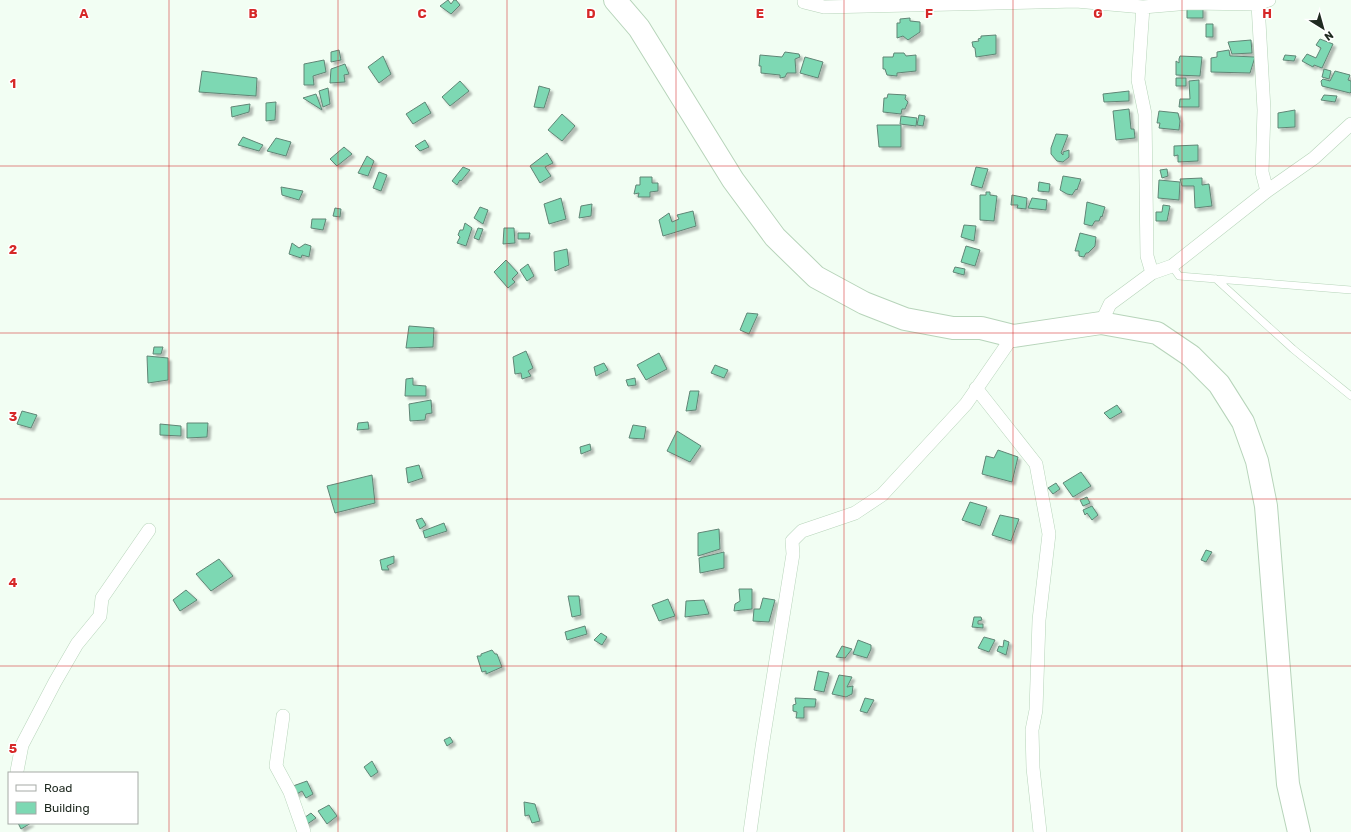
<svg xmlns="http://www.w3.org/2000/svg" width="1351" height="832" viewBox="0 0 1351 832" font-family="Rubik,sans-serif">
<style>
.building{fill:#7dd8b3;stroke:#608575;filter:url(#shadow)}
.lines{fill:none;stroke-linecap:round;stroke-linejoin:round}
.lane-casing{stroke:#b7d4ba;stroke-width:8}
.street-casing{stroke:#b7d4ba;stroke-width:14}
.highway-casing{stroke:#b7d4ba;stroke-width:24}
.lane{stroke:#fff;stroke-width:7}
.street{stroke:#fff;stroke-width:13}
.highway{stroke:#fff;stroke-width:22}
.grid{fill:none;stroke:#d62828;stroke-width:1;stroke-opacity:0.55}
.grid-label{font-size:13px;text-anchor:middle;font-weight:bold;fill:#d62828;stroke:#fff;stroke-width:3;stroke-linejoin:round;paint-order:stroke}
</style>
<defs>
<filter id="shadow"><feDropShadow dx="3" dy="3" stdDeviation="1" flood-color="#0004"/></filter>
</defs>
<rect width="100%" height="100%" fill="#f2fef3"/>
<!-- building -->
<path class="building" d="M448 0 451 4 454 0H456L460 5 451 14 440 6Z
M1203 8V18H1187V9Z
M910 18V21L920 22V32L908 40 903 36 897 38V23H900V19Z
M1206 24H1213V37H1206Z
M996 35V54L976 57 975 48 973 47 972 42 979 41 978 39 981 38V36Z
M1320 39 1333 44 1322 68 1314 65 1313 67 1302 61 1307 54 1316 58 1321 48 1316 45Z
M1251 40 1252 53 1232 54 1228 42Z
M339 50 341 60 331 62V52Z
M1229 50 1230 56H1232L1255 57 1250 73 1211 72V58L1217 57V52Z
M785 52 799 54 800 57 795 59 796 73H787L785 77 780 78V75L761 73V66H759L760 55 782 57Z
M894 53H904L906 56 916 55V71L897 73V76L887 75 885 69H883V57H893Z
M1285 55 1296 56 1294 61 1283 60Z
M383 56 391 74 379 83 368 67Z
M1180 56 1202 57 1200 76 1176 75V61L1179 63V59Z
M805 57 823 62 818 78 800 73Z
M324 60 326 72 313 76 314 85H304V64Z
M345 64 349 74 344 75 345 82 330 83 331 69Z
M1324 69 1331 71 1329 79 1322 77Z
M202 71 257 78 256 96 199 92Z
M1335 71 1350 75 1348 80 1351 81V92L1350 93 1322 86 1321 81 1323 79 1330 81Z
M1176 78H1186V86H1176Z
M1199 80V107H1179L1180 99H1190L1189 81Z
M460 81 469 91 450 106 442 97Z
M539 86 550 89 544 108 534 107Z
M328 88 330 104 323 107 319 91Z
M1129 91V101L1104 102 1103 94Z
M316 94 322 110 303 98Z
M888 94 906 95 905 99 908 102 905 109H902L901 114 883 112 884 98H887Z
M1324 95 1337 96 1335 102 1321 100Z
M276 102 275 120 266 121V103Z
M425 102 431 113 413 124 406 114Z
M250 104 249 112 232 117 231 107Z
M1129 109 1131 129H1134L1135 138 1116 140 1113 111Z
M1295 110V127L1278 128V113Z
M1159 111 1178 113 1180 121 1179 130 1159 128 1160 123H1157Z
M562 114 575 126 562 141 548 130Z
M919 115 925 116 923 126 917 125Z
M901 116 917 118 916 126 900 124Z
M877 125H901V147H879Z
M1056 134 1068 135 1061 153 1063 155V152L1069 150V157L1063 162 1057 161 1051 154V148Z
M243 137 263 145 259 151 238 145Z
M276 138 291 142 286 156 267 151Z
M425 140 429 147 420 151 415 146Z
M1198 145V161L1178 162V155L1174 156V146Z
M344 147 352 154 337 166 330 159Z
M547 153 553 163 545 167 551 176 540 183 530 166Z
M367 156 374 161 368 176 358 173Z
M463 167 470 170 461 181 460 180 457 185 452 181Z
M976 167 988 169 982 188 971 185Z
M1167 169 1168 176 1162 178 1160 170Z
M379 172 387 175 381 191 373 188Z
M1063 176 1081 179 1077 190 1076 189 1072 195 1067 194 1060 190Z
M640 177H652V183H658V191L650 192V197H638L639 193 634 194 636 185H640Z
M1202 178V185L1209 184 1212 206 1195 208 1194 186H1182L1180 179Z
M1159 180 1180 182 1179 200 1158 198Z
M1039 182 1050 184 1049 192 1038 191Z
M281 187 303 191 299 200 282 195Z
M986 192H990V195L997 196 994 221 980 220V195H986Z
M1012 195 1027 198 1026 209 1017 208 1018 205H1011Z
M561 198 566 219 549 224 544 204Z
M1032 198 1047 200 1046 210 1028 208Z
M1087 202 1105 207 1102 217 1101 216 1099 221H1095L1092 226 1084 224Z
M592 204 591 216 579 218 581 206Z
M1163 205 1170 206 1167 221H1156V212H1162Z
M480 207 488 210 483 224 474 218Z
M335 208 341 209 340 217 333 216Z
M693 211 696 226 663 236 659 220 669 213 672 222 679 219 677 215Z
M312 219H326L323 230 311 228Z
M465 223 472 228 466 246 457 243 460 237 458 235 460 230H463Z
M964 225 976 226 974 241 961 237Z
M478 228 483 229 479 240 474 238Z
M504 228H514L515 243 503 244Z
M518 233H530L529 239H518Z
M1080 233 1096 237 1095 246 1088 253H1086L1084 257 1079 256V251H1075Z
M292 243 299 248 305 244 311 246 309 257 302 255 301 258 289 254Z
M966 246 980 250 975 266 961 262Z
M567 249 569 265 555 271 554 252Z
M506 260 518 273 512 279 515 282 508 288 494 272Z
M528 264 534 276 527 281 520 270Z
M955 267 965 269 964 275 953 272Z
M747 313 758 314 749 334 740 330Z
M409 326 434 328 433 347 406 348Z
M154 347H163L161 354H153Z
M526 351 533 368 528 371 531 376 522 379 521 373 515 374 513 357Z
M659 353 667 369 646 380 637 365Z
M147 356 168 358V380L148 383Z
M604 363 608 370 596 376 594 367Z
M715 365 728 370 724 378 711 373Z
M413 378V385L426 386V396H405L406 379Z
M635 378 636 385 628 386 626 380Z
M690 391H699L696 410 686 411Z
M431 400 432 413 426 414 425 420 410 421 409 404Z
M1117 405 1122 412 1110 419 1104 413Z
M22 411 37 415 31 428 17 424Z
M368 422 369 429 357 430 358 423Z
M187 423H208L207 437 187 438Z
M160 424 181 426V436L160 435Z
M633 425 646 427 644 439 629 438Z
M677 431 701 446 690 462 667 451Z
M590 444 591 450 581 454 580 447Z
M998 450 1018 457 1012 482 982 474 986 456 994 458Z
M419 465 423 478 408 483 406 468Z
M1081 472 1091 486 1073 497 1063 483Z
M372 475 375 503 335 513 327 486Z
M1056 483 1060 489 1053 494 1048 488Z
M1087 497 1090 503 1083 506 1080 500Z
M970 502 987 507 980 526 962 520Z
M1092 506 1098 515 1092 520 1087 513 1085 515 1083 510Z
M1000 515 1019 519 1011 541 992 535Z
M422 518 426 525 420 529 416 520Z
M444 523 447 531 425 538 423 531Z
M719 529 720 549 698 556V533Z
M1206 550 1212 552 1206 562 1201 560Z
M724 552V568L700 573 699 558Z
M394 556V563L387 566 389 570H382L380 560Z
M219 559 233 576 211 591 196 574Z
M739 589H752V609L734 611 735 604 740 601Z
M186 590 197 600 180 611 173 600Z
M568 596H579L581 615 572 617Z
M763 598 775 600 769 622 753 621 754 609H760Z
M668 599 675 616 659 621 652 605Z
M704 600 709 614 685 617 686 601Z
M974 617H981L982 620 978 621V624H983V628L972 627Z
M585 626 587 634 567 640 565 632Z
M601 633 607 637 602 645 594 640Z
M984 637 995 640 989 652 978 648Z
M858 640 871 645V649L867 658 853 654Z
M1004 640 1009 642 1006 655 997 651 999 646 1003 647Z
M842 646 852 649 845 658 836 657Z
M492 650 495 654H497L502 667 486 674V671L482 672 477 656H481V654Z
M818 671 829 673 824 692 814 690Z
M839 675 852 677 847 687 853 686 852 694 846 697 832 694Z
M795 698 816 699 815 707H804V718H796L797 712 793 711V705L796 704Z
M865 698 874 700 867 713 860 711Z
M450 737 453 742 447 746 444 740Z
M372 761 378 772 371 777 364 767Z
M307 781 313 794 306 798 302 791 295 795 293 786Z
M524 802 535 804 540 821 532 823 529 815 525 816Z
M329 805 337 816 327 824 318 811Z
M311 813 316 818 306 825 301 820Z
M18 823H31L21 829Z"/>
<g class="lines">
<!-- lane casing -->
<g class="lane-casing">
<path id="lane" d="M1172 266 1179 276 1351 290
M1216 279 1293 349 1351 396"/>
</g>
<!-- street casing -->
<g class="street-casing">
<path id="street" d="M804 0V2L824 7 1076 1 1143 7 1190 3 1258 4 1269 0
M1258 4 1264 110 1262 172 1267 191
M1143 7 1138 80 1145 114 1147 256 1152 273
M1101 323 1110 304 1152 273 1172 266 1267 191 1314 158 1351 124
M976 388 1036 464 1049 534 1039 620 1036 710 1032 730 1033 768 1040 832
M283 716 276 766 290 792 304 832
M17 771 22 745 55 682 77 644 100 616 102 598 149 530
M750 832 762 747 793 554 792 541 802 531 855 513 882 495 966 404 1013 336"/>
</g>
<!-- highway casing -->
<g class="highway-casing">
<path id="highway" d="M615 0 639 28 733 180 775 237 816 277 864 303 905 319 953 328H981L1013 336 1101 323 1157 333 1191 356 1219 384 1243 422 1257 461 1266 506 1288 784 1299 832"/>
</g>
<!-- lane -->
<use href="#lane" class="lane"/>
<!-- street -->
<use href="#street" class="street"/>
<!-- highway -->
<use href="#highway" class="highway"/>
</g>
<!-- grid -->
<path class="grid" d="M169 0V832M338 0V832M507 0V832M676 0V832M844 0V832M1013 0V832M1182 0V832M0 166H1351M0 333H1351M0 499H1351M0 666H1351"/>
<g class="grid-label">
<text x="84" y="18">A</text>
<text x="253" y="18">B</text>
<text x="422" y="18">C</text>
<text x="591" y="18">D</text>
<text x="760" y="18">E</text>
<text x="929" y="18">F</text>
<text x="1098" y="18">G</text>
<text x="1267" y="18">H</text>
<text x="13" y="88">1</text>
<text x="13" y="254">2</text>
<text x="13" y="421">3</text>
<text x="13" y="587">4</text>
<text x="13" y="753">5</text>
</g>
<!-- legend -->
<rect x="8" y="772" width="130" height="52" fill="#ffffff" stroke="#a5aaa6"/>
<rect x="16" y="785" width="20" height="6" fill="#ffffff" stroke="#a5aaa6"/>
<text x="44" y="792" font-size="12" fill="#1f2a20">Road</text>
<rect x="16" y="802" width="20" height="12" fill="#7dd8b3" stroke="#a5aaa6"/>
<text x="44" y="812" font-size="12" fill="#1f2a20">Building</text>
<!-- north arrow -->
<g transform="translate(1323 28) rotate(143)" stroke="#ffffff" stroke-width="3" paint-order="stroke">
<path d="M0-3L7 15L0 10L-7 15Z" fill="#1f2a20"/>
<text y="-6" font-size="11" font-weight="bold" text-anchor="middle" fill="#1f2a20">N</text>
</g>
</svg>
